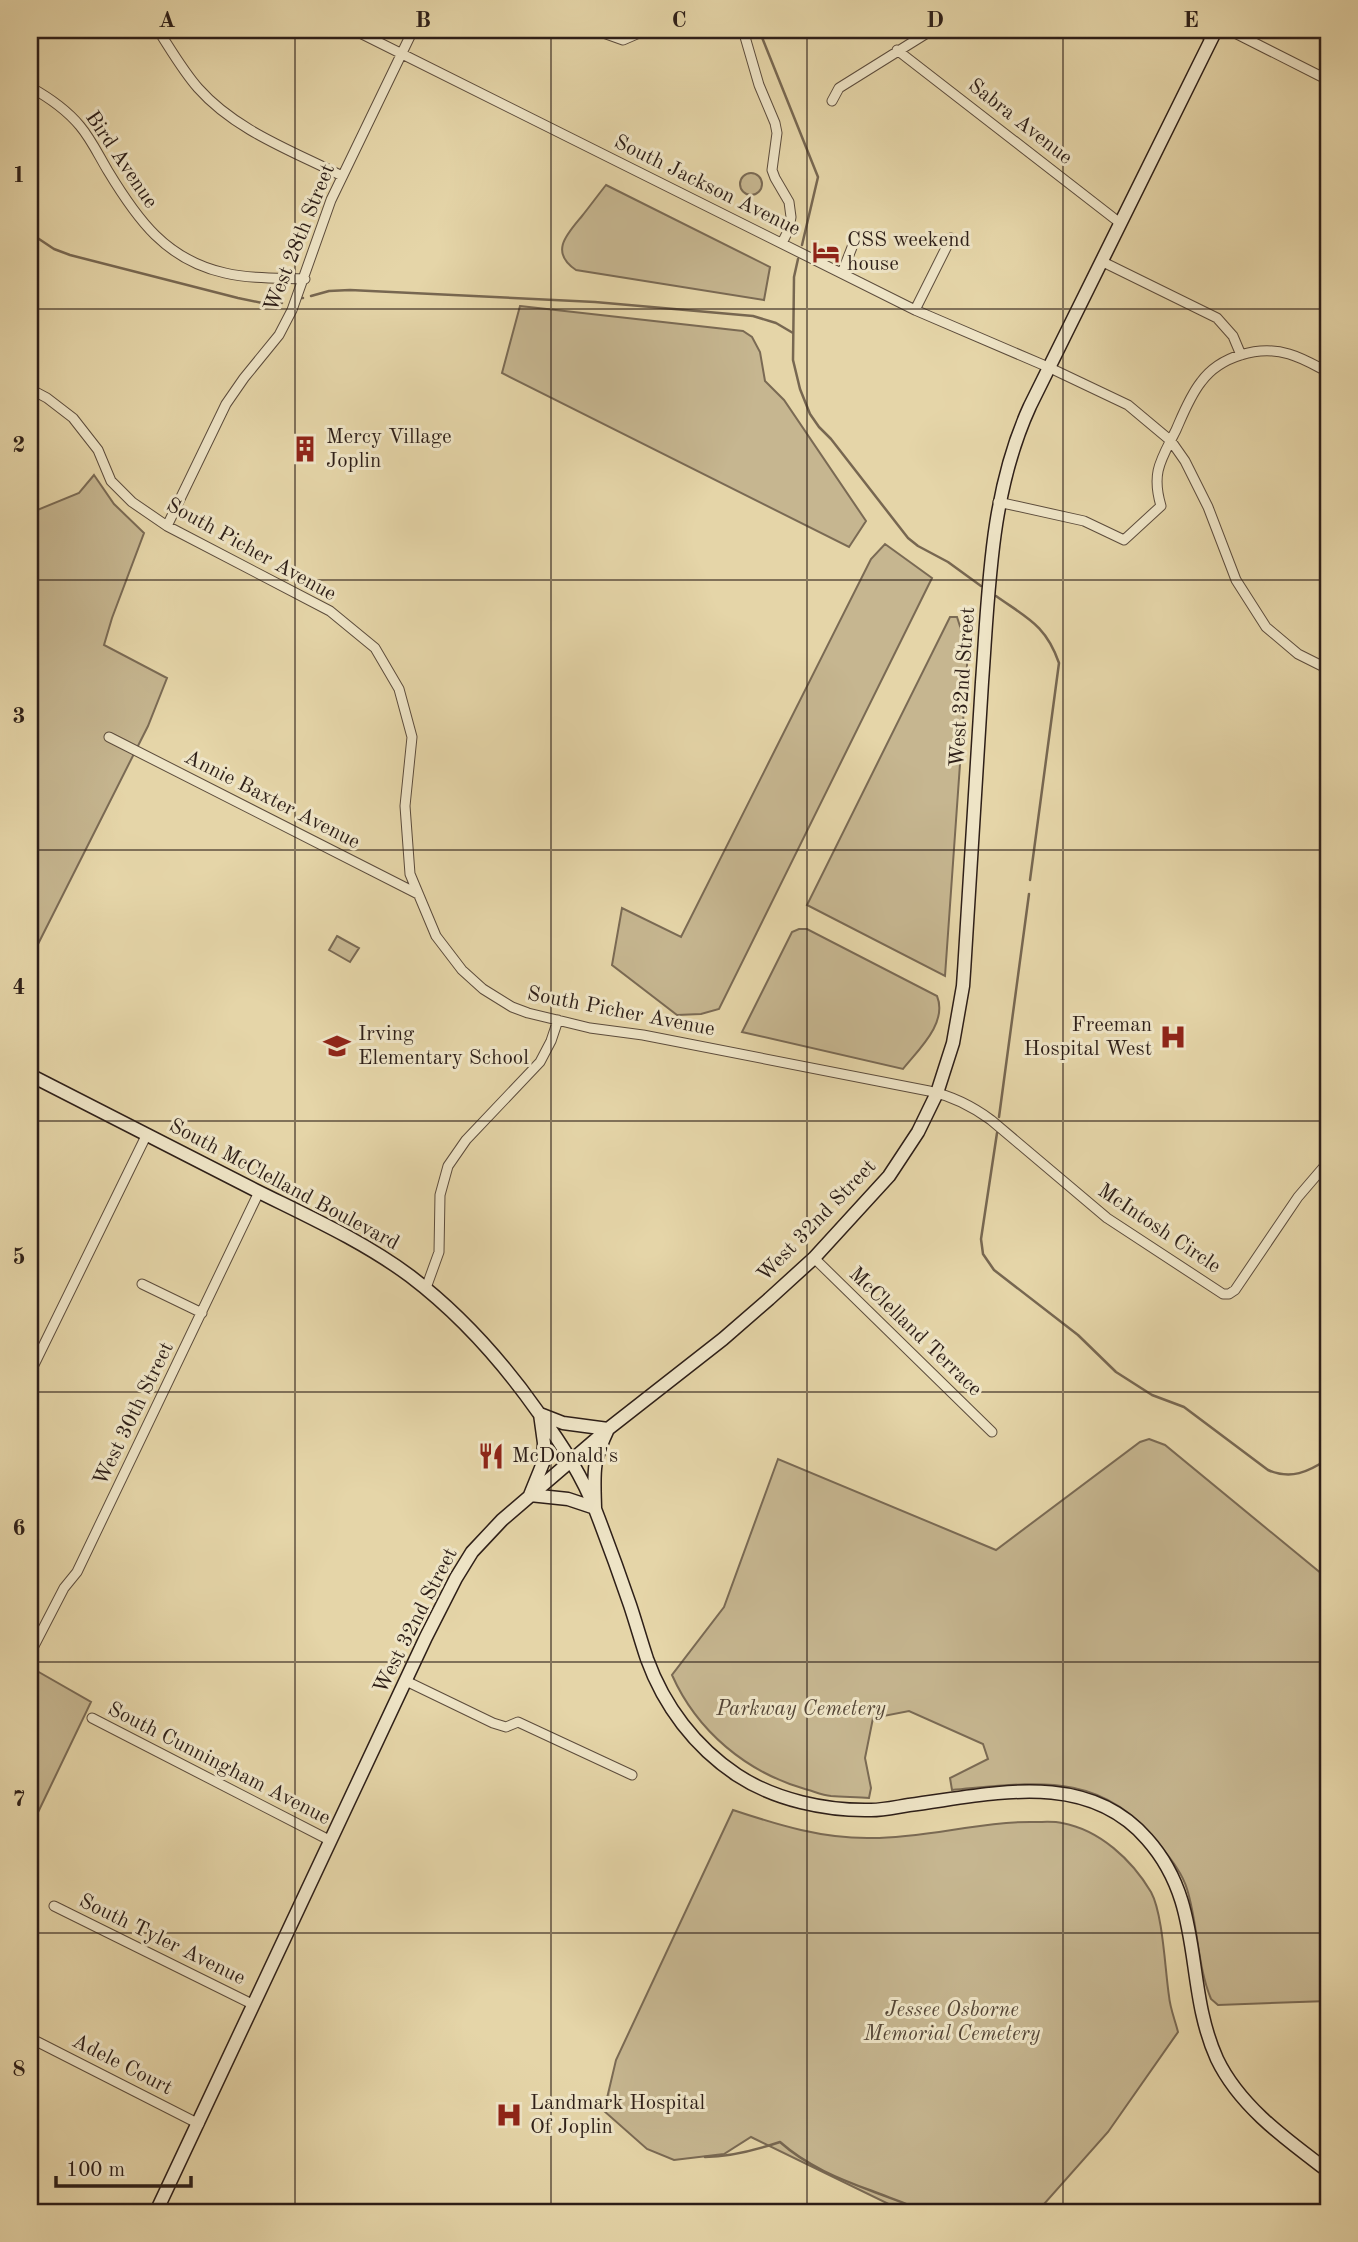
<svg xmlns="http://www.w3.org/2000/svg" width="1358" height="2242" viewBox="0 0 1358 2242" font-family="'Old Standard TT',serif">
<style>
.green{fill:#c6b690;stroke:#7a6a54;stroke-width:2}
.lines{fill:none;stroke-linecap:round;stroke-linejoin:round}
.stream{stroke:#776751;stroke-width:2.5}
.street-casing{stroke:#5c4c3c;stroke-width:11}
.secondary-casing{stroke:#2e1f18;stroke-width:15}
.street{stroke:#eee4c6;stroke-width:9}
.secondary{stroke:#eee4c6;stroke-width:12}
.grid{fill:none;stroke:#2e1f18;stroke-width:2;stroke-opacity:0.55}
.labels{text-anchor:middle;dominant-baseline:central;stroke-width:6;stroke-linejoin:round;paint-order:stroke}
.street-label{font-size:21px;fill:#2e1f18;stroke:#eee4c6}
.poi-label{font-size:21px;fill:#2e1f18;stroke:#eee4c6;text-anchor:start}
.park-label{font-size:21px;font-style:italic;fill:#544536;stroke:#eee4c6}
.neatline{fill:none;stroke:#2e1f18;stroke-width:2.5}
.grid-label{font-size:23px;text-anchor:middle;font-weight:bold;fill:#2e1f18}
</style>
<rect width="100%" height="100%" fill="#e5d5a8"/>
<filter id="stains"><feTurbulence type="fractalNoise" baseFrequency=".00286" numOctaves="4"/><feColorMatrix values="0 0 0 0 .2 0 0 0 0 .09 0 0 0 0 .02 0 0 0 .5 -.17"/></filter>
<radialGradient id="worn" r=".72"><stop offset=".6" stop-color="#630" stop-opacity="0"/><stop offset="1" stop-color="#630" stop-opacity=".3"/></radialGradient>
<!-- green -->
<path class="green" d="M740 184a11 11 0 1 1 22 0a11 11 0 1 1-22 0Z
M606 185 770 267 764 300 576 270C549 252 567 234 582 216 590 206 598 195 606 185Z
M520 306 743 331 752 337 760 352 765 381 784 400 866 521 849 547 502 373Z
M94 475 114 504 144 533 112 618 104 645 167 678 148 726 30 960V513L79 493Z
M885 544 932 578 719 1009 701 1014 677 1015 612 965 622 908 681 937 871 559Z
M950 617H957L968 651 945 976 807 905Z
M799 929H807L937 996C948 1023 918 1050 903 1069L742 1032 792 932Z
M337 936 359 948 350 962 329 950Z
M1149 1439 1165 1445 1328 1579V2001L1218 2005 1211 1999C1197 1965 1198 1924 1187 1889 1182 1872 1169 1857 1158 1843 1101 1769 1033 1783 952 1790L950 1778 988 1759 983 1744 909 1711 873 1718 865 1758 871 1788 869 1798C857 1797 844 1797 831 1796 822 1795 813 1791 805 1789 746 1772 697 1731 672 1675L724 1607 778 1459 996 1550 1140 1442Z
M30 1667 91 1702 30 1829Z
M733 1810C778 1825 823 1839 872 1838 927 1838 981 1821 1035 1822 1044 1822 1054 1821 1062 1823 1100 1830 1132 1860 1151 1892 1163 1914 1165 1970 1169 1996 1170 2008 1175 2020 1178 2032L1108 2132 1037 2212H905L751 2137 724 2154 674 2160 647 2149 604 2111 616 2060Z"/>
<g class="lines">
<!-- stream -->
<path class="stream" d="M759 30 818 177 802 245
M30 233 54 249 70 255 238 298 267 304 282 303
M798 259 794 277 793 360 800 389 810 414 819 427 831 439 908 538 918 546 948 562 981 586
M311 296 329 291 350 290 595 302 753 316 776 323 793 333
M301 298H303
M996 596C1027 618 1046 625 1059 663L1030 880
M999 1117 1029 894
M997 1133 981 1239 983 1254 994 1270 1078 1335 1116 1372 1152 1395 1184 1407 1268 1470C1291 1480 1308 1472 1328 1459
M705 2157C731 2157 756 2150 780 2142 807 2166 839 2179 872 2191 889 2198 908 2203 923 2212"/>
<!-- street casing -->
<g class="street-casing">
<path id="street" d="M158 30C171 50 183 71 198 88 236 131 293 151 342 176
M354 30 915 310 1048 367 1128 405 1171 441 1185 461 1208 507 1236 580 1266 627 1298 654 1328 669
M595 30 623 40 646 30
M743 30 759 85 775 123 777 133 772 170 775 178 789 202 791 217 789 229 782 243
M1196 30 1212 38
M1229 30 1328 80
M897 50 1120 223
M30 87C48 97 66 109 80 126 91 139 99 156 108 171 137 219 166 260 225 273 251 279 278 278 305 279
M832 101 839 88 932 30
M1101 261 1217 318 1233 336 1241 355
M842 273 856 237
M915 310 951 238
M30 389 47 398 73 418 98 450 111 481 132 502 167 526 330 611 375 648 399 689 412 737 405 806 410 874 436 936 462 970 483 989 512 1007 528 1013 590 1028 643 1035 929 1091C952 1096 972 1106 991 1120L1107 1218 1223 1294H1229L1235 1290 1298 1197 1328 1162
M998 502 1084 521 1124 540 1161 506C1151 472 1161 460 1176 430 1183 414 1190 396 1201 382 1220 356 1259 345 1289 354 1303 358 1316 366 1328 372
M167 526 226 404 244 378 279 335 292 310 331 200 413 30
M109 737 418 894
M814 1258 992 1432
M142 1284 202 1313
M426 1288 439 1252 440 1195 448 1166 466 1140 540 1062 551 1041 558 1020
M30 1373 147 1134
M34 1646 64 1588 77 1572 259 1192
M406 1681 493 1723 506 1727 518 1722 632 1775
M92 1718 331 1841
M54 1906 254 2005
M30 2038 199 2124"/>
</g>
<!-- secondary casing -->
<g class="secondary-casing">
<path id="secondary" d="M30 1075C105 1113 180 1151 255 1190 307 1216 363 1241 410 1276 460 1314 502 1361 538 1412 559 1440 582 1476 595 1509 607 1540 619 1573 630 1605 636 1623 641 1641 647 1659 664 1706 695 1747 737 1775 775 1800 826 1811 871 1810 884 1810 896 1807 909 1805 989 1795 1085 1768 1147 1839 1206 1905 1183 1984 1217 2059 1240 2107 1287 2140 1328 2171
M540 1414 563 1423 608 1429C592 1463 594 1471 595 1508L568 1499 530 1495 543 1463 544 1443Z
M156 2212 426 1637 456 1578 472 1552 502 1520 608 1429 723 1339 769 1299 814 1258 889 1176 918 1132 937 1093 953 1043 963 986C970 885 976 784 982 682 989 588 990 493 1030 406L1216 30"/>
</g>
<!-- street -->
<use href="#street" class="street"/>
<!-- secondary -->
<use href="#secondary" class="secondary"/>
</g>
<!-- grid -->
<path class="grid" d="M295 30V2212M551 30V2212M807 30V2212M1063 30V2212M30 309H1328M30 580H1328M30 850H1328M30 1121H1328M30 1392H1328M30 1662H1328M30 1933H1328"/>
<!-- icons -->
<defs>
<g id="hotel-bare" transform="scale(2.1)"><path d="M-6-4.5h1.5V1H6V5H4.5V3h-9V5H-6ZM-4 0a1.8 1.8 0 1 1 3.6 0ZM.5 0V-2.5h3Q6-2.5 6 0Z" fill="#8f2418" stroke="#eee4c6" stroke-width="2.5" paint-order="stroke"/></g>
<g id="building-bare" transform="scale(2.1)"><path d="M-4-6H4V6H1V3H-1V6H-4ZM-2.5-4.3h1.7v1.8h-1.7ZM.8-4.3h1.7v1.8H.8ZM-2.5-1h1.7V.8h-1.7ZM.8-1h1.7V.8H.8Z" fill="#8f2418" stroke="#eee4c6" stroke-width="2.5" paint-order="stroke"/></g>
<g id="hospital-bare" transform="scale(2.1)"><path d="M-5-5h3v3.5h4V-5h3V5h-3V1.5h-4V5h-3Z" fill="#8f2418" stroke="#eee4c6" stroke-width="2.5" paint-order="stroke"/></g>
<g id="school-bare" transform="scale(2.1)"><path d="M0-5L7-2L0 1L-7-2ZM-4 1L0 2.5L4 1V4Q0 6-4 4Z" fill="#8f2418" stroke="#eee4c6" stroke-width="2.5" paint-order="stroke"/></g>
<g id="restaurant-bare" transform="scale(2.1)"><path d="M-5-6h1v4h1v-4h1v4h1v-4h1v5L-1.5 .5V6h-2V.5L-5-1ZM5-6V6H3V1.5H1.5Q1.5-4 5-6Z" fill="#8f2418" stroke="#eee4c6" stroke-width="2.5" paint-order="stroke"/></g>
</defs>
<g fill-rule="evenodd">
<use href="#hotel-bare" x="826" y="252"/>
<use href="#building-bare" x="305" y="449"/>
<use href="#hospital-bare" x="1173" y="1037"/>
<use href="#school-bare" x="337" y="1046"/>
<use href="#restaurant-bare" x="491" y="1456"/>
<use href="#hospital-bare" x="509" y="2115"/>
</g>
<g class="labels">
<!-- street labels -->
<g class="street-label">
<text transform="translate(1020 122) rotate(38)">Sabra Avenue</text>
<text transform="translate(121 160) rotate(56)">Bird Avenue</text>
<text transform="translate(707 186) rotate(26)">South Jackson Avenue</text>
<text transform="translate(300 238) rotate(-68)">West 28th Street</text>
<text transform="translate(251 550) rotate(29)">South Picher Avenue</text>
<text transform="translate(963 687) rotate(-86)">West 32nd Street</text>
<text transform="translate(272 800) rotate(27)">Annie Baxter Avenue</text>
<text transform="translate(621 1012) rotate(11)">South Picher Avenue</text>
<text transform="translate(284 1185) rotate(28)">South McClelland Boulevard</text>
<text transform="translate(817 1221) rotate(-46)">West 32nd Street</text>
<text transform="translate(1159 1229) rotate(34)">McIntosh Circle</text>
<text transform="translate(915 1332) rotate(44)">McClelland Terrace</text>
<text transform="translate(134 1414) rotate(-64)">West 30th Street</text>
<text transform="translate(416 1621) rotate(-63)">West 32nd Street</text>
<text transform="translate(219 1764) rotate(27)">South Cunningham Avenue</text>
<text transform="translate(162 1940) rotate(26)">South Tyler Avenue</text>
<text transform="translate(122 2065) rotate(27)">Adele Court</text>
</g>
<!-- poi labels -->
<g class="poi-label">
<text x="847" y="240">CSS weekend<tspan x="847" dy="24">house</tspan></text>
<text x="326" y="437">Mercy Village<tspan x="326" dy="24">Joplin</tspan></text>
<text x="1152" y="1025" text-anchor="end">Freeman<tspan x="1152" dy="24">Hospital West</tspan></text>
<text x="358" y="1034">Irving<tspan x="358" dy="24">Elementary School</tspan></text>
<text x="512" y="1456">McDonald's</text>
<text x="530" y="2103">Landmark Hospital<tspan x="530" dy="24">Of Joplin</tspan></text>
</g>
<!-- park labels -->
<g class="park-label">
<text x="801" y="1709">Parkway Cemetery</text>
<text x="952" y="2010">Jessee Osborne<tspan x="952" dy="24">Memorial Cemetery</tspan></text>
</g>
</g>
<!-- margin -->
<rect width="1358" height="2242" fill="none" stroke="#e5d5a8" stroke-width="77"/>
<!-- scale -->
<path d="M56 2176v10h135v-10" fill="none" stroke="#2e1f18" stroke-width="3.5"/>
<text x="66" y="2176" font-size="21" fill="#2e1f18" stroke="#eee4c6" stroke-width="5" paint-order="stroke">100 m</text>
<rect x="38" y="38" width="1282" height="2166" class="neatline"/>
<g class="grid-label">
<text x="167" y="27">A</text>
<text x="423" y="27">B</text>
<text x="679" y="27">C</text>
<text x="935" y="27">D</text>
<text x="1191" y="27">E</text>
<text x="19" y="182">1</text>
<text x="19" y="452">2</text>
<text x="19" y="723">3</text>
<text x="19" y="994">4</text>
<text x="19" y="1264">5</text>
<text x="19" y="1535">6</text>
<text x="19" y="1806">7</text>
<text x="19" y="2076">8</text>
</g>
<rect width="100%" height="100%" filter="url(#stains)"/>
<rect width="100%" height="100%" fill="url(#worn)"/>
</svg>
